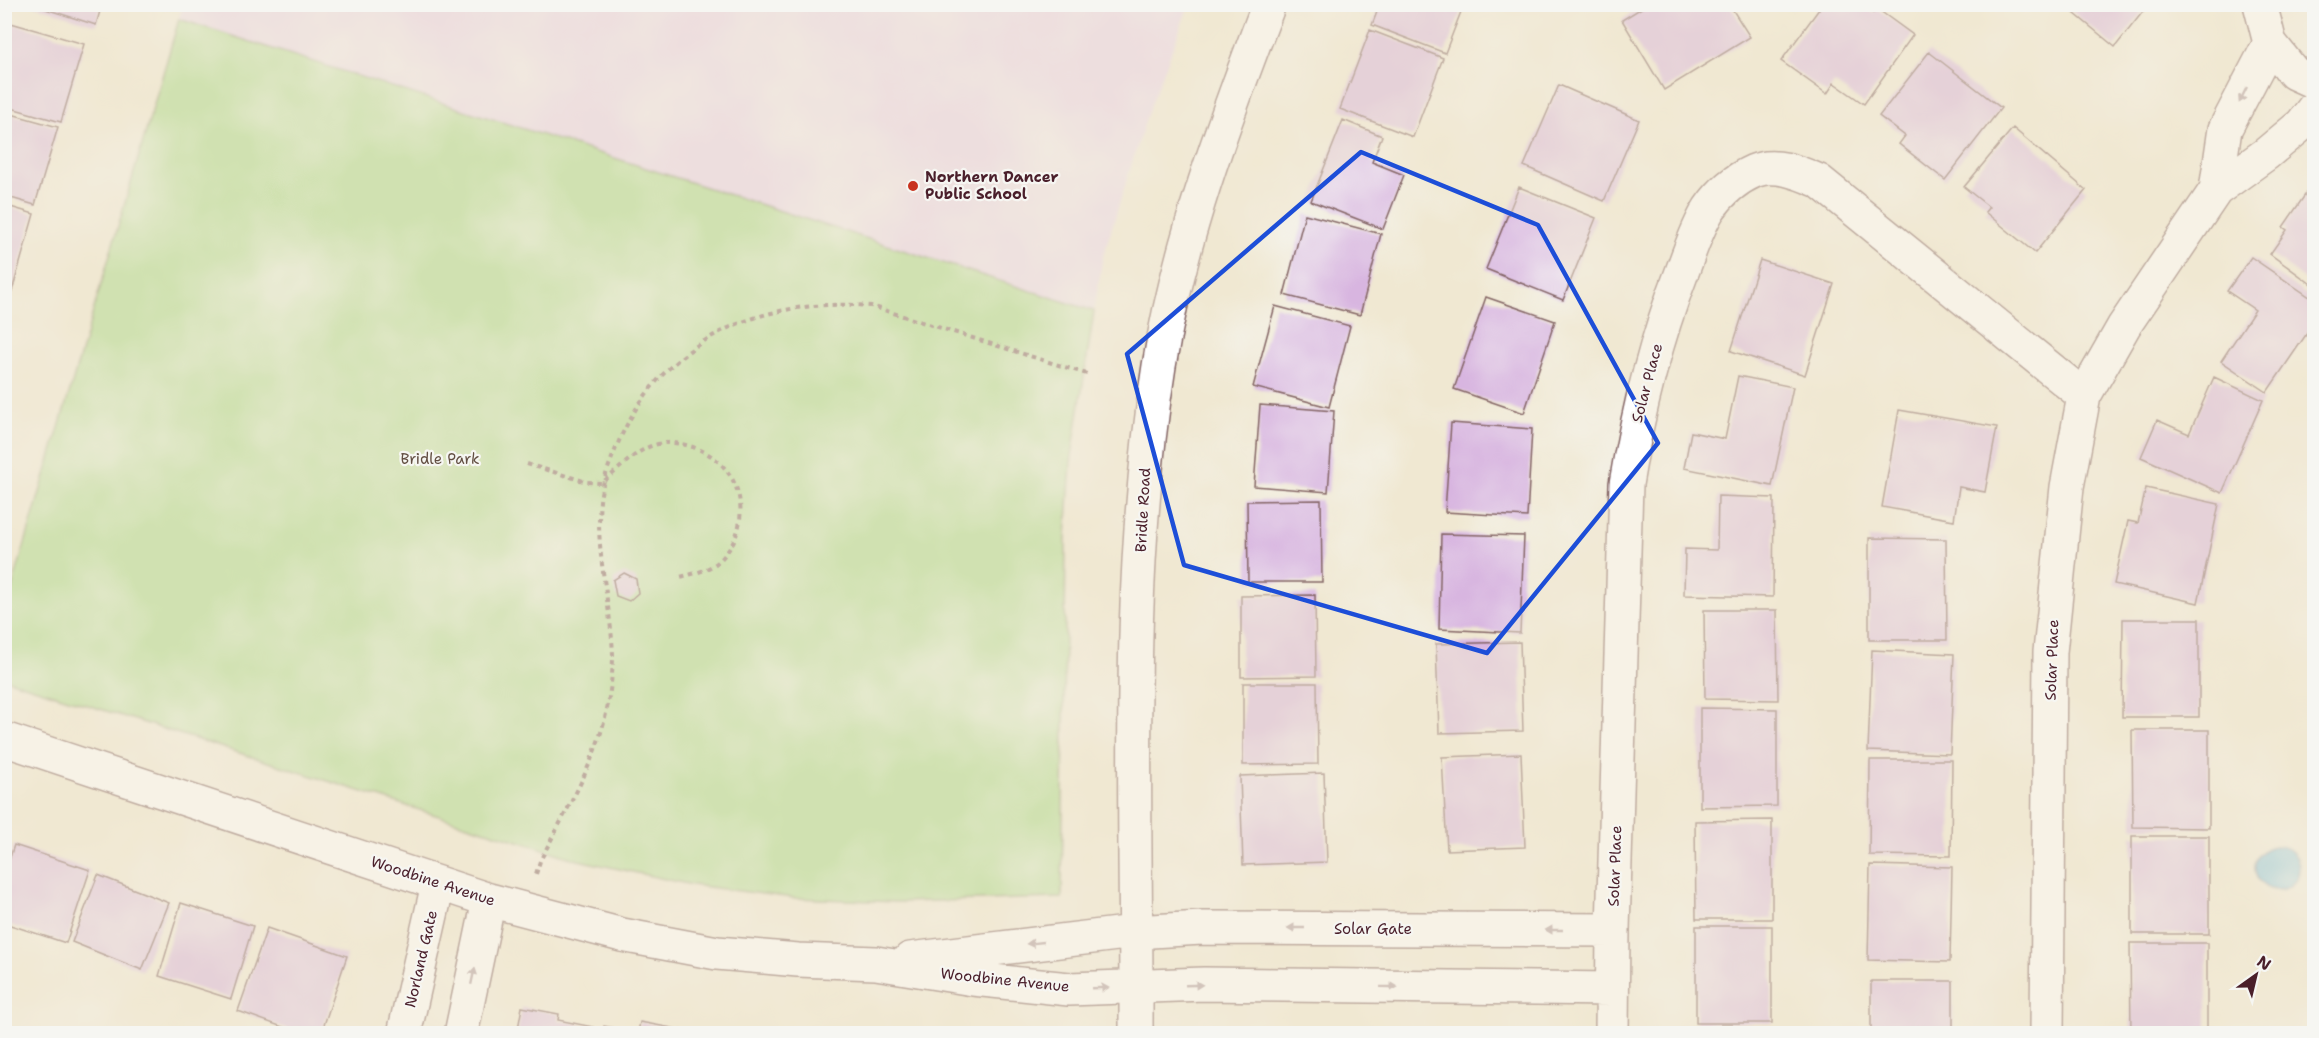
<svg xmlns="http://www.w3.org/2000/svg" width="2319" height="1038" viewBox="0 0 2319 1038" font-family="'Shantell Sans',sans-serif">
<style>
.built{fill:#e9d2ee}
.green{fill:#a9da89;stroke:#7a7c5a;stroke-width:1.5}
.water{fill:#5cb4d9;stroke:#536a82;stroke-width:1.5}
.building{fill:#d8b5e0}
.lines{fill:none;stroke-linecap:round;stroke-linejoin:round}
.street-casing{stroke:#846565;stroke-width:36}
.path{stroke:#846565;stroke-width:4;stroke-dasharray:4.5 4.5;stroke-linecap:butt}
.street{stroke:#fff;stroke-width:33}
.oneway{fill:#ae9aa0}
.marked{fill:none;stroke:#1d4ed8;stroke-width:4.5;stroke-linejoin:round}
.poi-dot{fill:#c8321e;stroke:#f6f6f2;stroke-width:2}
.labels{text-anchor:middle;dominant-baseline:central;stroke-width:4.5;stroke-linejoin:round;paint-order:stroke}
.poi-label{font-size:15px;font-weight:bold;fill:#4a1f2b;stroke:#f6f6f2;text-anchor:start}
.street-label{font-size:15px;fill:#4a1f2b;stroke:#f6f6f2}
.park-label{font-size:15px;fill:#624e42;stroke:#f6f6f2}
</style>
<rect width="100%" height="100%" fill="#f6f6f2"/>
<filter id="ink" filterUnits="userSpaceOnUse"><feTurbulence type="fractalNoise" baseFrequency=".0167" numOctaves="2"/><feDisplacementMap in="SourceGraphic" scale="12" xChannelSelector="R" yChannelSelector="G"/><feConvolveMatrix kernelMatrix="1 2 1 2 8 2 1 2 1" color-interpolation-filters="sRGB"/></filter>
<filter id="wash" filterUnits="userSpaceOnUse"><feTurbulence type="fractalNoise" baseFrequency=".008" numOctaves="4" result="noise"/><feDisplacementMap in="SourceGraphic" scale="24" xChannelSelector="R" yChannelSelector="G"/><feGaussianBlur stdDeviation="1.35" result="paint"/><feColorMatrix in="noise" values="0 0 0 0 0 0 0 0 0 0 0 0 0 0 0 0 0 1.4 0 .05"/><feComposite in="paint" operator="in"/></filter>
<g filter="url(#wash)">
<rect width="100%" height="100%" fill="#f0e8d2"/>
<!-- built -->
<path class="built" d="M183 4H1189V5L1147 115 1103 256 1094 311 179 19Z"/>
<!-- green -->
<path class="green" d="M179 19 1094 311 1071 462 1066 537 1062 898 898 902 794 898 692 885 578 860 5 679 4 615Z"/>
<!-- water -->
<path class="water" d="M2255 868a22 22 0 1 1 44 0a22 22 0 1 1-44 0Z"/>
<g id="blocks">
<!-- building -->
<path class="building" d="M30 4H102L96 25Z
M1380 4H1464L1445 53 1372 25Z
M1648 4H1729L1750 37 1664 90 1622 20Z
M2063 4H2149L2115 47Z
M1822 5H1860L1873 13 1876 8 1913 35 1864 104 1834 83 1827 94 1781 61Z
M4 21 84 44 61 122 4 106Z
M1370 30 1443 58 1413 137 1340 109Z
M1929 52 2001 108 1945 180 1899 144 1905 136 1879 116Z
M1559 85 1639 120 1604 201 1524 166Z
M4 112 58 127 35 205 4 196Z
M1343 120 1382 136 1372 162 1404 175 1383 229 1311 201Z
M2013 128 2086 190 2035 253 1985 212 1989 207 1964 187Z
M2314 182V286L2270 254 2287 230 2283 227Z
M1519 187 1596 218 1563 300 1486 269Z
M4 205 34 214 12 291 4 289Z
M1305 214 1381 234 1360 315 1284 295Z
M2251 257 2314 300V323L2267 392 2221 361 2255 310 2227 291Z
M1760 260 1834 284 1805 375 1731 351Z
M1486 297 1555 321 1524 413 1454 389Z
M1275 306 1350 326 1329 407 1253 387Z
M1738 376 1793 387 1772 486 1684 468 1691 432 1725 439Z
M2214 377 2263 400 2222 493 2141 457 2157 420 2189 434Z
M1260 405 1334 411 1328 492 1254 486Z
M1899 410 1997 427 1985 492 1959 487 1954 520 1882 507Z
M1451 423 1532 429 1527 517 1445 512Z
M2146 488 2219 504 2198 603 2114 584 2128 521 2138 523Z
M1718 496 1774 498 1773 597 1684 595 1685 549 1717 550Z
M1321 500 1322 582H1248L1247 501Z
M1441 534 1524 536 1520 633 1439 629Z
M1869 538 1946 539 1947 640H1869Z
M624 573 636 579 638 593 629 601 616 596 613 580Z
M1315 595 1316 676 1241 677V596Z
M1704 610H1777L1778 700 1705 699Z
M2123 619H2199V717H2122Z
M1520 642 1523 731 1439 733 1436 644Z
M1872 650 1954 654 1950 754 1868 751Z
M1243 683H1317L1318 764 1243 765Z
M1700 708 1777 709V806L1700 807Z
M2132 730H2209V828L2133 827Z
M1521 754 1525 847 1447 850 1442 757Z
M1870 760H1952L1951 856 1869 855Z
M1324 773 1327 862 1243 865 1240 776Z
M1772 820V919H1696L1695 821Z
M2132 836H2209V934H2132Z
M14 845 90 870 66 943 4 923V876Z
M1870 865 1952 867 1950 962 1868 960Z
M98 875 169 903 142 970 72 942Z
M181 903 253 926 231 999 159 976Z
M1696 926H1772V1023H1696Z
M267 928 347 956 321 1034H302L238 1011Z
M2130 943H2207V1034H2131Z
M1871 981H1953V1034H1871Z
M522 1007 559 1014 558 1020 593 1027 592 1034H517Z
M640 1022 683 1030 682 1034H602L604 1026 638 1032Z"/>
</g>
</g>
<g filter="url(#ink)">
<use href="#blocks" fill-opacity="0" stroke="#846565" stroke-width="1.5"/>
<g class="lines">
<!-- street casing -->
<g class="street-casing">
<path id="street" d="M2260 4 2270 43 2294 73 2314 82
M2216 190 2225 129 2270 43
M4 739 489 900 622 935 717 953 798 960 876 963 973 979 1069 989 1204 984 1612 989
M910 959 1134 932 1202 928 1613 930
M404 1034 438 884
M461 1034 489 900
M1136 1034C1137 814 1124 584 1159 366 1179 242 1224 122 1269 4
M1612 1034 1613 930 1626 484C1638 410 1655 342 1682 272 1690 251 1697 228 1709 209 1720 193 1736 179 1754 171 1775 162 1800 173 1819 181L2084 396 2124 326 2216 190 2266 154 2302 124 2314 108
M2047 1034 2050 652 2067 487 2084 396"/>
</g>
<!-- path -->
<path class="path" d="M527 464 587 482 601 483C620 470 635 449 658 444 671 441 686 444 698 449 745 468 755 528 718 562 707 571 693 574 680 577
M536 874 540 861C565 812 596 763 607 709 610 692 613 672 613 655 611 604 595 553 600 501 602 481 611 460 619 441 665 337 763 297 871 306L1087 374"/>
<!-- street -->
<use href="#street" class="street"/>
</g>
<!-- one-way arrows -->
<defs><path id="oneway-solid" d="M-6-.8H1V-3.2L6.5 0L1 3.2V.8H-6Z" transform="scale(1.5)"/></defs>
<g class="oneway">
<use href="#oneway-solid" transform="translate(2243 95) rotate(116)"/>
<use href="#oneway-solid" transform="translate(1296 928) rotate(-180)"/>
<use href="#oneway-solid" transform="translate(1554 930) rotate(-180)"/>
<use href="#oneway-solid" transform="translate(1035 943) rotate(174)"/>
<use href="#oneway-solid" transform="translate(473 976) rotate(-78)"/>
<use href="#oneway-solid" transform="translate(1194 985) rotate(-2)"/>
<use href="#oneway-solid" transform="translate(1389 987) rotate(1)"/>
<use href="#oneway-solid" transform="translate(1100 988) rotate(-2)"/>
</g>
</g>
<!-- marked area -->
<path d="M0 0H2319V1038H0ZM1361 152 1538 225 1658 443 1487 653 1184 565 1127 354Z" fill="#f0e8d2" fill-opacity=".55" fill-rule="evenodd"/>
<path class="marked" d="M1361 152 1538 225 1658 443 1487 653 1184 565 1127 354Z"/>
<!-- markers -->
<circle class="poi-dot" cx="913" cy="186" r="6"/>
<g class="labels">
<!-- poi labels -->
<g class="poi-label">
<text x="925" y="177">Northern Dancer<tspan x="925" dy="17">Public School</tspan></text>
</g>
<!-- street labels -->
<g class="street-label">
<text transform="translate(1647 383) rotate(-75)">Solar Place</text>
<text transform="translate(1143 510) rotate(-87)">Bridle Road</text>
<text transform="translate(2052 660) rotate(-88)">Solar Place</text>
<text transform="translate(1615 866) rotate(-88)">Solar Place</text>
<text transform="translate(433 881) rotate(18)">Woodbine Avenue</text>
<text x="1373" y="929">Solar Gate</text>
<text transform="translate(421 959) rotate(-77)">Norland Gate</text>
<text transform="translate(1005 980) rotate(6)">Woodbine Avenue</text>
</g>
<!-- park labels -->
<g class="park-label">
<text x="440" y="459">Bridle Park</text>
</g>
</g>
<!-- margin -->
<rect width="2319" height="1038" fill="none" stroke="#f6f6f2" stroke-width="24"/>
<!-- north arrow -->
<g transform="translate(2256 975) rotate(34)" stroke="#f6f6f2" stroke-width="4.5" paint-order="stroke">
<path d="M0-4.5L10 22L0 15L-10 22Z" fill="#4a1f2b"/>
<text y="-9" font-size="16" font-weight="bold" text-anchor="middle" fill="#4a1f2b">N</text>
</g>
</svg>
